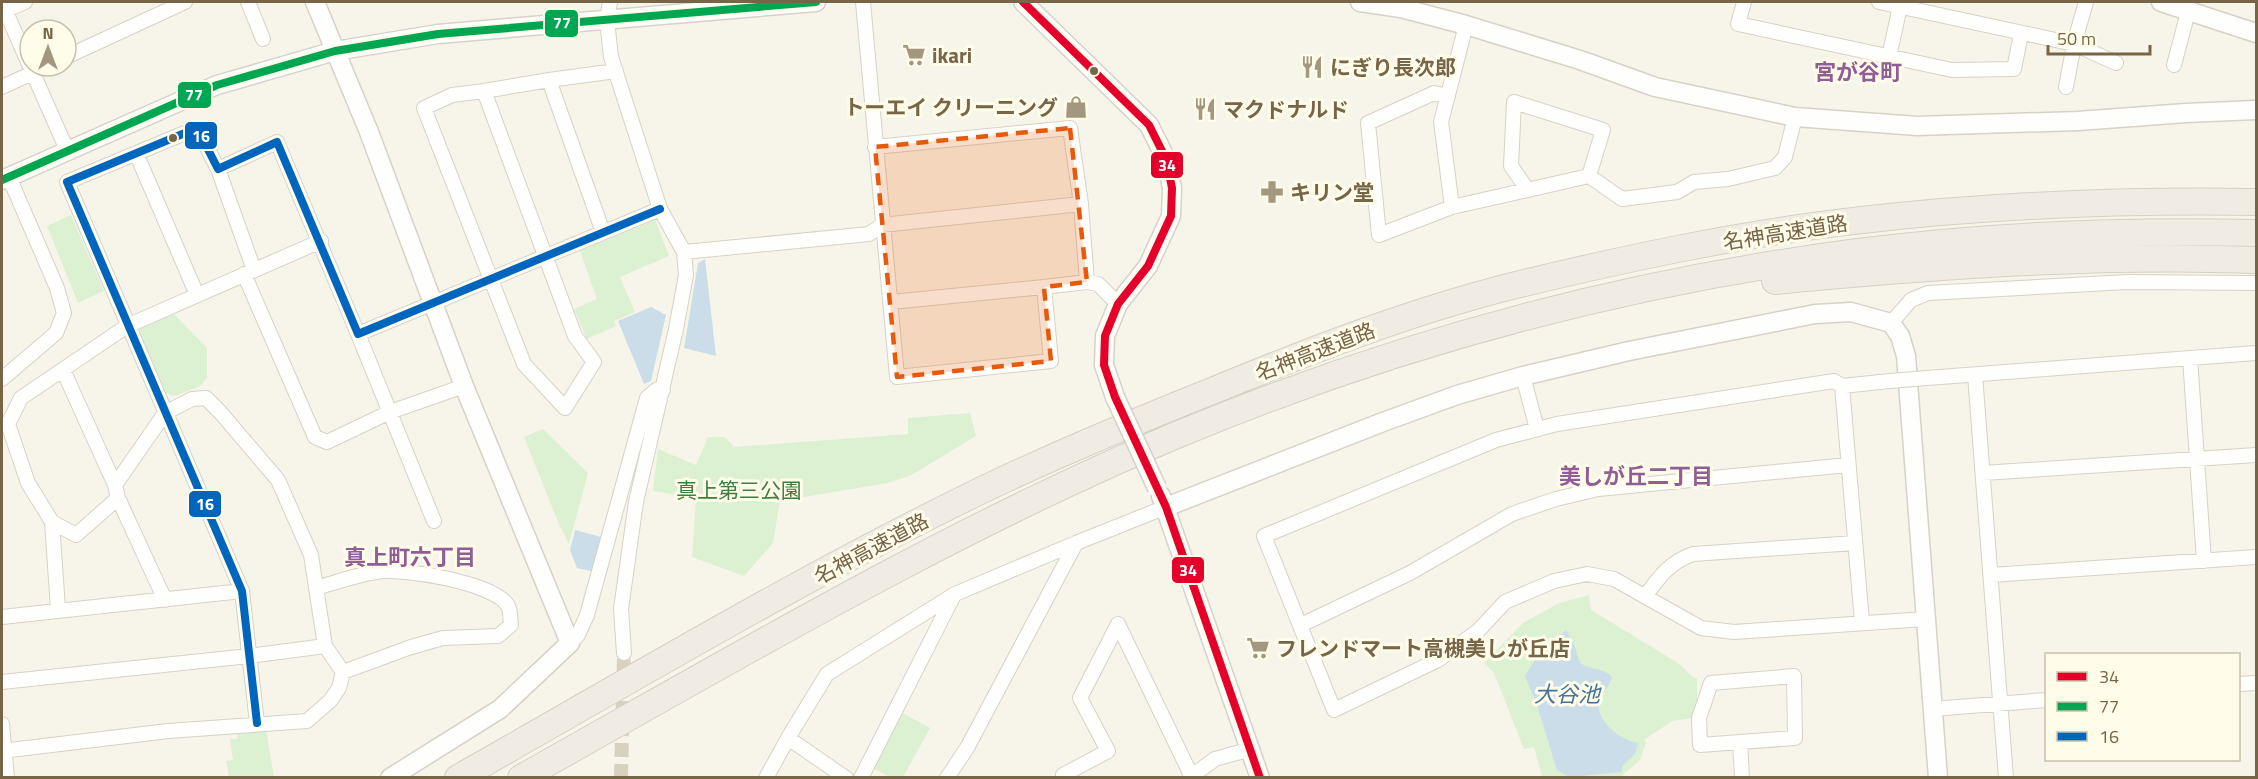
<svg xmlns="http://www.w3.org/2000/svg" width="2258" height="779" viewBox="0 0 2258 779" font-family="'Titillium Web','Noto Sans JP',sans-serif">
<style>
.green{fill:#dcf0d2}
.water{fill:#cadde8}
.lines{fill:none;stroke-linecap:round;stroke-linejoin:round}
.minor-tunnel{stroke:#d7d1c0;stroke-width:14;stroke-dasharray:14 7;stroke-linecap:butt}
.minor-casing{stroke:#d6d2c7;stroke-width:16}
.tertiary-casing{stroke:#d6d2c7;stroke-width:21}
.motorway-casing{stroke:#d6d0c4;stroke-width:28}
.minor{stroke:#fefefc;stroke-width:14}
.tertiary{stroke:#fefefc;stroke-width:18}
.motorway{stroke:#f1ece3;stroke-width:26}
.minor-bridge-casing{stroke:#d6d2c7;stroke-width:16;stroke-linecap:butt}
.tertiary-bridge-casing{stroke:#d6d2c7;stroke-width:21;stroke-linecap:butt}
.minor-bridge{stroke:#fefefc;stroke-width:14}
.tertiary-bridge{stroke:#fefefc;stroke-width:18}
.bus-1-casing{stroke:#fffcea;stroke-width:12}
.bus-2-casing{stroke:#fffcea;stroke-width:12}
.bus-3-casing{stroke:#fffcea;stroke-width:12}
.bus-1{stroke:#e4002b;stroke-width:8}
.bus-2{stroke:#00a651;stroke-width:8}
.bus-3{stroke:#0065bd;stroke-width:8}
.marked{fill:#e8590c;fill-opacity:0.2;stroke:#e8590c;stroke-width:4.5;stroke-dasharray:12 8;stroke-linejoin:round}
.bus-dot{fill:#776547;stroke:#fffcea;stroke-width:2}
.labels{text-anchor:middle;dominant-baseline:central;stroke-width:6;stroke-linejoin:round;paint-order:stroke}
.poi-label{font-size:21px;font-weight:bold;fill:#776547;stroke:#fffcea;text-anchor:start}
.street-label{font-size:21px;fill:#776547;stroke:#fffcea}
.park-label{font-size:21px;fill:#407e3f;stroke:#fffcea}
.neighbourhood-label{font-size:22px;font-weight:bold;fill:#905e94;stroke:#fffcea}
.water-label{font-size:22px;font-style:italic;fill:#45759a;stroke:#fffcea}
.line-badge{stroke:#fffcea;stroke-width:2}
.badge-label{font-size:16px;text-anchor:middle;font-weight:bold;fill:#fff}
</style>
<rect width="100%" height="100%" fill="#f7f5e9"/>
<!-- green -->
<path class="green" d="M71 215 104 291 78 303 47 226Z
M655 220 669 256 620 277 635 312 614 321 616 326 587 339 574 309 597 299 580 251Z
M174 314 207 348V378L200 386 175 396 162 392 137 336 141 328Z
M970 413 976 436 910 476 887 483 780 501 773 543 744 576 692 557 696 498 653 491 658 449 696 465 708 437H725L734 447 908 434V418Z
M543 429 588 473 569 544 558 522 524 437Z
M1589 595 1591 610 1678 663 1693 677 1697 678V703L1694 718 1672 721 1644 740 1646 743 1640 760 1623 775V777H1542L1534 747 1524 749 1494 673 1484 663 1523 623 1559 603Z
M901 712 930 728 903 777H890L871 767Z
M266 730 274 777H229L226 761 233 760 230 739H238L237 733Z"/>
<!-- water -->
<path class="water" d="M705 259 716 356 684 348 698 263Z
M651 307 666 315 651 381 644 384 618 321Z
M575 530 601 537 591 571 577 568 570 550Z
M1566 630 1574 644 1580 663C1590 670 1605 668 1612 677 1610 686 1603 691 1600 699 1592 719 1621 741 1638 743L1635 754 1622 766V772L1569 777 1557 770 1537 705 1525 676 1538 655Z"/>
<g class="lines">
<!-- minor-tunnel -->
<path class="minor-tunnel" d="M621 778 624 653"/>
<!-- minor casing -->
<g class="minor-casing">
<path id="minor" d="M248 2 263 39
M610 2 607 20 611 57 660 209 684 252 686 275 676 329 636 502 621 609 624 653
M863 2 897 377 1051 361 1044 287 1087 282 1098 284 1118 304
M1744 2 1738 24 1952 70 2014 69 2021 34
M1879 2 2074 44 2116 63
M2 3 67 150
M2 12 25 2
M66 57 185 2
M1889 57 1901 2
M2174 65 2188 12
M549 80 616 71
M2 87 48 66
M2066 87 2074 44 2086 2
M484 91 575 336 594 362 565 408 524 364 424 108 452 95Z
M484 91 549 80 603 232
M1448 96 1434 93 1368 123 1379 235 1452 207 1589 176 1622 199 1677 192 1694 182 1728 179 1775 168 1785 157 1795 117
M875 147 1070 128 1081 204
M136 153 197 295
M218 169 254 270
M1527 189 1511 166 1514 102 1603 130 1589 176
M1452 207 1441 122 1466 25
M684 252 869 234 882 225 1081 204 1087 282
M244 274 315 437 327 442 390 412 464 386
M891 302 1044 287
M1891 323 1911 300 1928 293 2127 282 2256 283
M358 334 434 521
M2190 358 2204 561
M63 370 115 485
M1975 375 2006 778
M1523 376 1537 429
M1927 378 2256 353
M2 379 56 333 64 313 57 288 9 177
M1890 381 1842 386 1834 381 1557 424 1496 440 1264 536 1334 710 1438 660 1478 631 1505 602 1554 581 1587 574 1614 579 1701 628 1734 632 1926 619
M1842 386 1862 622
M1983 473 2256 455
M118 498 165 600
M52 522 76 535 118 498 115 485 165 413 192 399 206 398 220 412 278 480 311 555 325 646
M1076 543 1166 507
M1991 575 2256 557
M317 588C337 582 356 575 376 572 401 567 496 583 508 606 511 611 510 619 511 625L498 636 443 638 411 647 343 672
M1646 595C1659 577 1670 562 1693 554L1855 543
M58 609 52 522 28 483 8 424 21 398 127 326 321 241
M2 617 242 591
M1301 625 1410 573 1512 514 1556 499 1598 489 1848 465
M570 643 578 635 587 615 647 398 656 390H663
M1794 676 1795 738 1700 745 1699 718 1711 683Z
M2 682 249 656 325 646 343 672 339 688 330 701 307 721 168 731 2 751
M2238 684 2256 683
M1932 709 2046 700
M257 723 242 591 67 182 197 128 218 169 277 142 358 334 660 209
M2 724 7 778
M788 738 846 778
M1740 742 1742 778
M766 778 788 738 827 674 955 594 1076 543 967 748 947 778
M861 778 954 595
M1063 778V775L1108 751 1080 698 1118 624 1191 775
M1189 778 1215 759 1251 749"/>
</g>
<!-- tertiary casing -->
<g class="tertiary-casing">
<path id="tertiary" d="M315 2 369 132 464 386 570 643 500 709 390 778
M1023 2 1149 125 1166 159 1172 188 1171 216 1148 266 1118 304 1105 336 1104 365 1115 397
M1360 2 1401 8 1466 25 1580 60 1655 87 1795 117 1917 126 2078 121 2186 113 2256 110
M2161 2 2256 33
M2 180 217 85 335 51 438 34 816 2
M1161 496 1260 778
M1166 507 1383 422 1457 395 1523 376 1629 351 1815 314 1851 312 1891 323 1900 336 1906 356 1938 778"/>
</g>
<!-- motorway casing -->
<g class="motorway-casing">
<path id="motorway" d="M1775 281C1935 266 2095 254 2256 260
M458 778C631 680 803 577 982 490 1057 454 1134 422 1212 391 1309 351 1409 312 1512 286 1627 258 1744 233 1862 220 1993 205 2125 200 2256 202
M521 778C737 657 950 530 1179 434 1395 344 1626 282 1858 252 1990 235 2124 230 2256 233"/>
</g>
<!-- minor -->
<use href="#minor" class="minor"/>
<!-- tertiary -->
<use href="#tertiary" class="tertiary"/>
<!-- motorway -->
<use href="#motorway" class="motorway"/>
<!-- minor-bridge casing -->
<g class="minor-bridge-casing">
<path id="minor-bridge" d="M1890 381 1927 378"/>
</g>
<!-- tertiary-bridge casing -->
<g class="tertiary-bridge-casing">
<path id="tertiary-bridge" d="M1115 397 1157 488"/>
</g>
<!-- minor-bridge -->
<use href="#minor-bridge" class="minor-bridge"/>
<!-- tertiary-bridge -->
<use href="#tertiary-bridge" class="tertiary-bridge"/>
<!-- bus-1 casing -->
<g class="bus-1-casing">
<path id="bus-1" d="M1023 2 1149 125 1166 159 1172 188 1171 216 1148 266 1118 304 1105 336 1104 365 1115 397 1166 507 1260 778"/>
</g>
<!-- bus-2 casing -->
<g class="bus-2-casing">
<path id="bus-2" d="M2 180 217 85 335 51 438 34 816 2"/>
</g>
<!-- bus-3 casing -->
<g class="bus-3-casing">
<path id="bus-3" d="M257 723 242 591 67 182 197 128 218 169 277 142 358 334 660 209"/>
</g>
<!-- bus-1 -->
<use href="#bus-1" class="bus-1"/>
<!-- bus-2 -->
<use href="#bus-2" class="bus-2"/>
<!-- bus-3 -->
<use href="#bus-3" class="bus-3"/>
</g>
<!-- marked area -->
<path class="marked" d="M1070 128 1087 282 1044 287 1051 361 897 377 875 147Z"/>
<!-- icons -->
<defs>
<g id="supermarket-bare" transform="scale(1.8)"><path d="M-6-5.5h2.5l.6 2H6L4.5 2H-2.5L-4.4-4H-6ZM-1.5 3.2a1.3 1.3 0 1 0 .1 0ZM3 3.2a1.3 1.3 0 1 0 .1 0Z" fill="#a49780" stroke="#fffcea" stroke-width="2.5" paint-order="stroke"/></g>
<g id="restaurant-bare" transform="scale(1.8)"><path d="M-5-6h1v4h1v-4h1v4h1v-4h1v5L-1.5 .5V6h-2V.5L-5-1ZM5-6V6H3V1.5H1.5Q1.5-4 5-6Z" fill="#a49780" stroke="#fffcea" stroke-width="2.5" paint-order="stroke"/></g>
<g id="shop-bare" transform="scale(1.8)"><path d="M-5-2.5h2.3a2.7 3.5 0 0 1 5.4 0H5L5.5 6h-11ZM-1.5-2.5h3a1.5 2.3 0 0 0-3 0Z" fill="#a49780" stroke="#fffcea" stroke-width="2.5" paint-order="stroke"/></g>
<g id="pharmacy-bare" transform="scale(1.8)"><path d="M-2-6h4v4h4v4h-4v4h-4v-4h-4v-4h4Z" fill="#a49780" stroke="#fffcea" stroke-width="2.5" paint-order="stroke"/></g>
</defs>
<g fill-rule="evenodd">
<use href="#supermarket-bare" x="914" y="55"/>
<use href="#restaurant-bare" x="1312" y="67"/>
<use href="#shop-bare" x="1076" y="107"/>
<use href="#restaurant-bare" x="1205" y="109"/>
<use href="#pharmacy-bare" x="1272" y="192"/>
<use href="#supermarket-bare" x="1258" y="648"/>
</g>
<!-- markers -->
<g class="bus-dot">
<circle cx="1094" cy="71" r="5"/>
<circle cx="173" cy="138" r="5"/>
</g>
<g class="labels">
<!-- poi labels -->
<g class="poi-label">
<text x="932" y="55">ikari</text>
<text x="1330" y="67">にぎり長次郎</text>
<text x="1058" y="107" text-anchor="end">トーエイ クリーニング</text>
<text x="1223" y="109">マクドナルド</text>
<text x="1290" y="192">キリン堂</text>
<text x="1276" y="648">フレンドマート高槻美しが丘店</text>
</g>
<!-- street labels -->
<g class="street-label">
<text transform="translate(1785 232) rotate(-9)">名神高速道路</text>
<text transform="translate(1315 351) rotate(-21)">名神高速道路</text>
<text transform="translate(871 548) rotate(-28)">名神高速道路</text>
</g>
<!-- park labels -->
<g class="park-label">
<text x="739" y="490">真上第三公園</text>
</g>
<!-- neighbourhood labels -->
<g class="neighbourhood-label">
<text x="1858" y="72">宮が谷町</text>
<text x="1636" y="476">美しが丘二丁目</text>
<text x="410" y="557">真上町六丁目</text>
</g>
<!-- water labels -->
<g class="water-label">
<text x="1567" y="694">大谷池</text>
</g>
</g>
<g class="line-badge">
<rect x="544" y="9" width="35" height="29" rx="6" fill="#00a651"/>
<rect x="177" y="81" width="35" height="28" rx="6" fill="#00a651"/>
<rect x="184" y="121" width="34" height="29" rx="6" fill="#0065bd"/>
<rect x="1150" y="151" width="34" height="28" rx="6" fill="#e4002b"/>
<rect x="188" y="490" width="34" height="28" rx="6" fill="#0065bd"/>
<rect x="1171" y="556" width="34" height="28" rx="6" fill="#e4002b"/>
</g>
<g class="badge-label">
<text x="562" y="29">77</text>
<text x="194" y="101">77</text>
<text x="201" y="142">16</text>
<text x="1167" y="171">34</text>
<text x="205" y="510">16</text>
<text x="1188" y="576">34</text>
</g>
<!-- border -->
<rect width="2258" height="779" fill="none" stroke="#776547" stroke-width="6"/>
<!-- legend -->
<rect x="2045" y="653" width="195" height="108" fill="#fffcea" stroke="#c9c0a9" stroke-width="1.5"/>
<rect x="2057" y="672" width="30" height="9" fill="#e4002b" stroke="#c9c0a9" stroke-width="1.5"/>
<text x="2099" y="683" font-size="18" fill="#776547">34</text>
<rect x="2057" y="702" width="30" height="9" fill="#00a651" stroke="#c9c0a9" stroke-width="1.5"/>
<text x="2099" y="713" font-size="18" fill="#776547">77</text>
<rect x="2057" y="732" width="30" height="9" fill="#0065bd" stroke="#c9c0a9" stroke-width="1.5"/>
<text x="2099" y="743" font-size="18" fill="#776547">16</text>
<!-- north arrow -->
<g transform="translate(48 48)"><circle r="28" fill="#fffcea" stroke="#c9c0a9" stroke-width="1.5"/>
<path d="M0-4.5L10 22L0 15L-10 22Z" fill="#a49780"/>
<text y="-9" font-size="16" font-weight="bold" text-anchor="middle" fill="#776547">N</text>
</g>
<!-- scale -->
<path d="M2048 45v9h102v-9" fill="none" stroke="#776547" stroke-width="3"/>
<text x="2057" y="45" font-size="18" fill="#776547" stroke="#fffcea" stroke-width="4.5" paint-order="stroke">50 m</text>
</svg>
